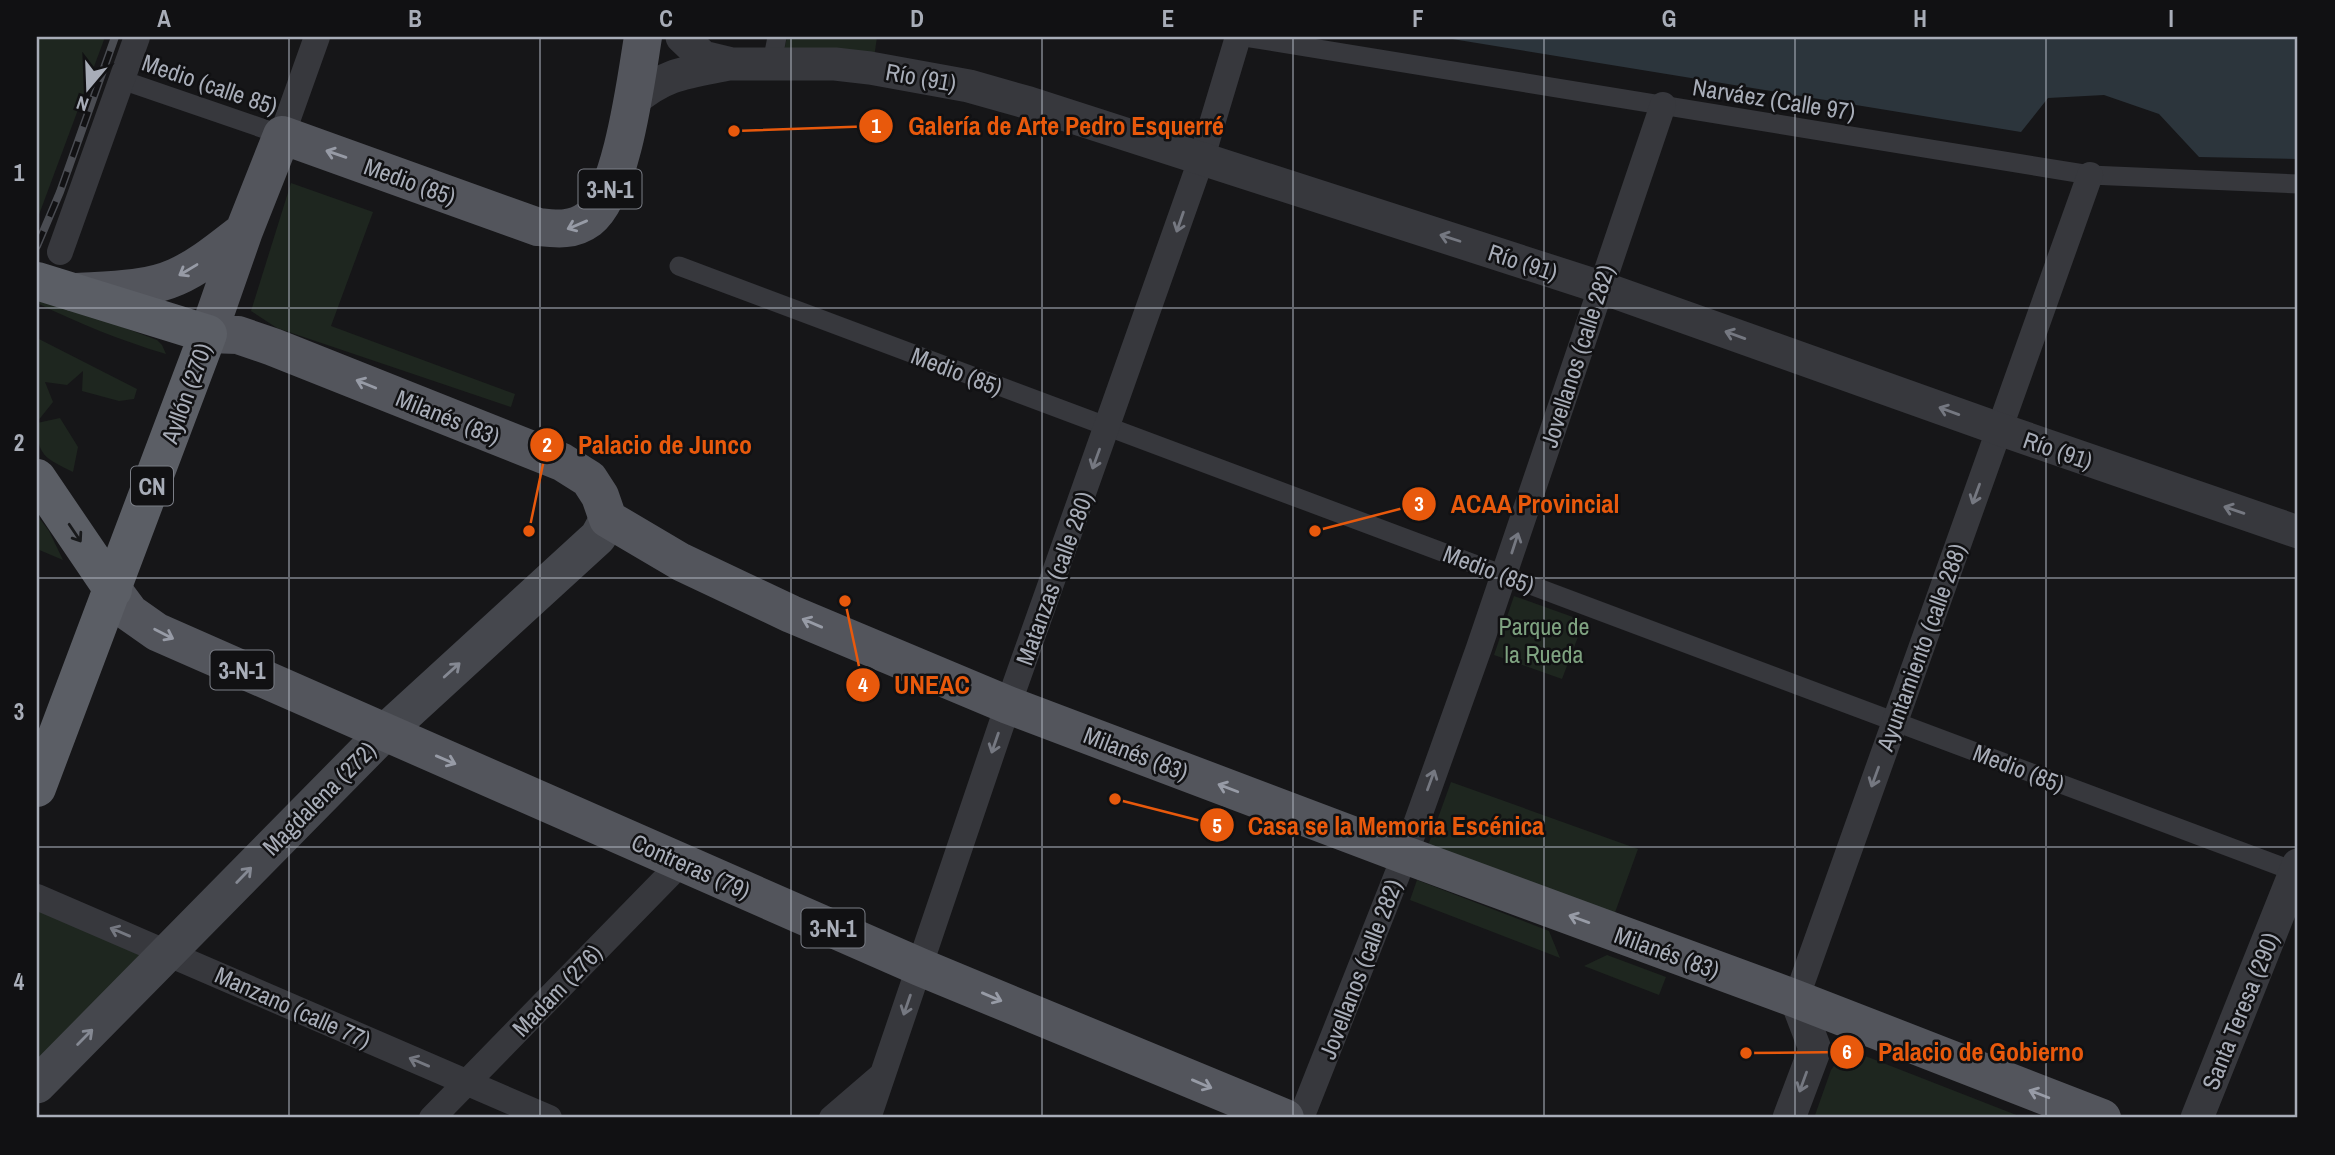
<svg xmlns="http://www.w3.org/2000/svg" width="2335" height="1155" viewBox="0 0 2335 1155" font-family="'Archivo Narrow',sans-serif">
<style>
.green{fill:#1e261f}
.water{fill:#2c353c}
.lines{fill:none;stroke-linecap:round;stroke-linejoin:round}
.pedestrian{stroke:#37383d;stroke-width:19}
.minor{stroke:#37383d;stroke-width:26}
.tertiary{stroke:#37383d;stroke-width:33}
.secondary{stroke:#45474d;stroke-width:37}
.primary{stroke:#53555c;stroke-width:38}
.trunk{stroke:#5b5e65;stroke-width:38}
.rail-casing{stroke:#4a4c52;stroke-width:8}
.rail{stroke:#111113;stroke-width:5;stroke-dasharray:16;stroke-linecap:butt}
.oneway{stroke:#979ba6}
.oneway2{stroke:#757881}
.oneway3{stroke:#18191b}
.oneway4{stroke:#858993}
.grid{fill:none;stroke:#a8adb8;stroke-width:2;stroke-opacity:0.55}
.labels{text-anchor:middle;dominant-baseline:central;stroke-width:5;stroke-linejoin:round;paint-order:stroke}
.shield{fill:#111113;stroke:#7b7e86;stroke-width:2}
.shield-label{font-size:23px;font-weight:bold;fill:#a8adb8}
.street-label{font-size:24px;fill:#a8adb8;stroke:#111113}
.park-label{font-size:24px;fill:#7fa381;stroke:#111113}
.leader{fill:none;stroke:#e8590c;stroke-width:2.5}
.callout-dot{fill:#e8590c;stroke:#111113;stroke-width:2.5}
.mark-label{font-size:21px;text-anchor:middle;font-weight:bold;fill:#fff}
.callout-label{font-size:26px;text-anchor:middle;font-weight:bold;fill:#e8590c;stroke:#111113;stroke-width:5;stroke-linejoin:round;paint-order:stroke}
.neatline{fill:none;stroke:#a8adb8;stroke-width:2.5}
.grid-label{font-size:23px;text-anchor:middle;font-weight:bold;fill:#a8adb8}
</style>
<rect width="100%" height="100%" fill="#161618"/>
<!-- green -->
<path class="green" d="M37 37H105L37 220Z
M787 37H877L873 65 783 56Z
M291 183 373 212 331 326 515 394 511 407 277 328 251 311Z
M37 295 157 340 162 345 166 354C122 341 78 323 37 303Z
M37 338 137 389 134 399 119 401 82 391 83 371 67 385 45 382 53 402 37 422Z
M60 418 78 447 73 472C45 458 37 456 37 423Z
M37 515 49 531 63 560 37 549Z
M1514 596 1584 621 1562 679 1494 655Z
M1451 782 1638 849 1613 918 1426 851Z
M1417 880 1549 931 1560 958 1410 900Z
M37 906 137 952 141 956 37 1066Z
M1607 955 1666 977 1659 995 1584 966Z
M1851 1054H1860L1878 1061 2024 1118H1814L1831 1070 1836 1063Z"/>
<!-- water -->
<path class="water" d="M1440 37H2298V159L2199 157 2159 114 2104 95 2048 98 2021 132Z"/>
<g class="lines">
<!-- pedestrian -->
<path class="pedestrian" d="M1245 37 2090 175 2298 184
M772 63 777 37
M122 80 282 135
M679 266 2296 872"/>
<!-- minor -->
<path class="minor" d="M282 135 317 37
M60 252 137 37
M37 897 549 1118
M1796 999 2090 175
M432 1118 682 862
M832 1118 882 1075
M868 1118 1008 705 1202 157 1238 37
M1301 1118 1405 855 1479 648 1663 105"/>
<!-- tertiary -->
<path class="tertiary" d="M682 37 703 57 732 64H835L870 68 969 86 1029 103 1600 287 1999 429 2298 532
M633 101C665 73 689 72 729 64
M1789 1118 1815 1049 1796 999
M2197 1118 2298 865"/>
<!-- secondary -->
<path class="secondary" d="M37 1085 384 733 598 537 608 519"/>
<!-- primary -->
<path class="primary" d="M643 37C636 79 622 194 589 219 573 231 557 229 538 227L282 135 244 231 208 334 238 335 273 347 562 462 589 479 600 496 608 519 681 562 791 614 1008 705 1405 855 1796 999 2102 1118
M73 292C106 290 145 291 176 277 201 266 223 247 244 231
M113 590 130 613 157 632 920 967 1285 1118"/>
<!-- trunk -->
<path class="trunk" d="M37 281 208 334 37 788
M37 478 113 590"/>
<!-- rail casing -->
<g class="rail-casing">
<path id="rail" d="M37 246 60 192 115 37"/>
</g>
<!-- rail -->
<use href="#rail" class="rail"/>
</g>
<!-- one-way arrows -->
<defs><path id="oneway-shaft" d="M-6 0H5M1.5-3L5.5 0L1.5 3" fill="none" stroke-width="1.6" stroke-linecap="round" stroke-linejoin="round" transform="scale(1.75)"/></defs>
<g class="oneway">
<use href="#oneway-shaft" transform="translate(336 154) rotate(-161)"/>
<use href="#oneway-shaft" transform="translate(577 225) rotate(157)"/>
<use href="#oneway-shaft" transform="translate(188 270) rotate(149)"/>
<use href="#oneway-shaft" transform="translate(366 384) rotate(-158)"/>
<use href="#oneway-shaft" transform="translate(812 623) rotate(-157)"/>
<use href="#oneway-shaft" transform="translate(164 634) rotate(27)"/>
<use href="#oneway-shaft" transform="translate(446 760) rotate(23)"/>
<use href="#oneway-shaft" transform="translate(1228 788) rotate(-159)"/>
<use href="#oneway-shaft" transform="translate(1579 919) rotate(-160)"/>
<use href="#oneway-shaft" transform="translate(992 997) rotate(23)"/>
<use href="#oneway-shaft" transform="translate(1202 1084) rotate(23)"/>
<use href="#oneway-shaft" transform="translate(2039 1094) rotate(-159)"/>
</g>
<g class="oneway2">
<use href="#oneway-shaft" transform="translate(1180 222) rotate(109)"/>
<use href="#oneway-shaft" transform="translate(1450 238) rotate(-162)"/>
<use href="#oneway-shaft" transform="translate(1735 335) rotate(-160)"/>
<use href="#oneway-shaft" transform="translate(1949 411) rotate(-160)"/>
<use href="#oneway-shaft" transform="translate(1096 459) rotate(110)"/>
<use href="#oneway-shaft" transform="translate(1976 494) rotate(110)"/>
<use href="#oneway-shaft" transform="translate(2234 510) rotate(-161)"/>
<use href="#oneway-shaft" transform="translate(1515 543) rotate(-72)"/>
<use href="#oneway-shaft" transform="translate(995 743) rotate(109)"/>
<use href="#oneway-shaft" transform="translate(1875 777) rotate(110)"/>
<use href="#oneway-shaft" transform="translate(1431 780) rotate(-70)"/>
<use href="#oneway-shaft" transform="translate(120 932) rotate(-157)"/>
<use href="#oneway-shaft" transform="translate(907 1005) rotate(109)"/>
<use href="#oneway-shaft" transform="translate(419 1062) rotate(-157)"/>
<use href="#oneway-shaft" transform="translate(1803 1082) rotate(110)"/>
</g>
<use class="oneway3" href="#oneway-shaft" transform="translate(75 533) rotate(56)"/>
<g class="oneway4">
<use href="#oneway-shaft" transform="translate(452 670) rotate(-42)"/>
<use href="#oneway-shaft" transform="translate(244 875) rotate(-46)"/>
<use href="#oneway-shaft" transform="translate(85 1037) rotate(-45)"/>
</g>
<!-- grid -->
<path class="grid" d="M289 37V1118M540 37V1118M791 37V1118M1042 37V1118M1293 37V1118M1544 37V1118M1795 37V1118M2046 37V1118M37 308H2298M37 578H2298M37 847H2298"/>
<g class="labels">
<!-- shield labels -->
<g class="shield">
<rect x="578.5" y="169.5" width="63" height="39" rx="5"/>
<rect x="131" y="466.5" width="42" height="39" rx="5"/>
<rect x="210.5" y="650.5" width="63" height="39" rx="5"/>
<rect x="801.5" y="908.5" width="63" height="39" rx="5"/>
</g>
<g class="shield-label">
<text x="610" y="189">3-N-1</text>
<text x="152" y="486">CN</text>
<text x="242" y="670">3-N-1</text>
<text x="833" y="928">3-N-1</text>
</g>
<!-- street labels -->
<g class="street-label">
<text transform="translate(921 77) rotate(10)">Río (91)</text>
<text transform="translate(210 84) rotate(19)">Medio (calle 85)</text>
<text transform="translate(1774 99) rotate(9)">Narváez (Calle 97)</text>
<text transform="translate(410 181) rotate(20)">Medio (85)</text>
<text transform="translate(1523 262) rotate(18)">Río (91)</text>
<text transform="translate(1577 356) rotate(-72)">Jovellanos (calle 282)</text>
<text transform="translate(957 371) rotate(21)">Medio (85)</text>
<text transform="translate(186 393) rotate(-70)">Ayllón (270)</text>
<text transform="translate(448 417) rotate(22)">Milanés (83)</text>
<text transform="translate(2058 450) rotate(19)">Río (91)</text>
<text transform="translate(1489 569) rotate(21)">Medio (85)</text>
<text transform="translate(1054 578) rotate(-70)">Matanzas (calle 280)</text>
<text transform="translate(1921 647) rotate(-70)">Ayuntamiento (calle 288)</text>
<text transform="translate(1136 753) rotate(21)">Milanés (83)</text>
<text transform="translate(2019 768) rotate(21)">Medio (85)</text>
<text transform="translate(319 798) rotate(-45)">Magdalena (272)</text>
<text transform="translate(691 866) rotate(24)">Contreras (79)</text>
<text transform="translate(1667 952) rotate(20)">Milanés (83)</text>
<text transform="translate(1360 969) rotate(-69)">Jovellanos (calle 282)</text>
<text transform="translate(557 990) rotate(-46)">Madam (276)</text>
<text transform="translate(293 1007) rotate(24)">Manzano (calle 77)</text>
<text transform="translate(2240 1011) rotate(-68)">Santa Teresa (290)</text>
</g>
<!-- park labels -->
<g class="park-label">
<text x="1544" y="626">Parque de<tspan x="1544" dy="28">la Rueda</tspan></text>
</g>
</g>
<!-- callouts -->
<path class="leader" d="M734 131L876 126M529 531L547 445M1315 531L1419 504M845 601L863 685M1115 799L1217 825M1746 1053L1847 1052"/>
<g class="callout-dot">
<circle cx="734" cy="131" r="7"/>
<circle cx="529" cy="531" r="7"/>
<circle cx="1315" cy="531" r="7"/>
<circle cx="845" cy="601" r="7"/>
<circle cx="1115" cy="799" r="7"/>
<circle cx="1746" cy="1053" r="7"/>
<circle cx="876" cy="126" r="18"/>
<circle cx="547" cy="445" r="18"/>
<circle cx="1419" cy="504" r="18"/>
<circle cx="863" cy="685" r="18"/>
<circle cx="1217" cy="825" r="18"/>
<circle cx="1847" cy="1052" r="18"/>
</g>
<g class="mark-label">
<text x="876" y="133">1</text>
<text x="547" y="452">2</text>
<text x="1419" y="511">3</text>
<text x="863" y="692">4</text>
<text x="1217" y="833">5</text>
<text x="1847" y="1059">6</text>
</g>
<g class="callout-label">
<text x="1066" y="135">Galería de Arte Pedro Esquerré</text>
<text x="665" y="454">Palacio de Junco</text>
<text x="1535" y="513">ACAA Provincial</text>
<text x="932" y="694">UNEAC</text>
<text x="1396" y="835">Casa se la Memoria Escénica</text>
<text x="1981" y="1061">Palacio de Gobierno</text>
</g>
<!-- border -->
<rect width="2335" height="1155" fill="none" stroke="#111113" stroke-width="77"/>
<!-- north arrow -->
<g transform="translate(88 88) rotate(199)" stroke="#111113" stroke-width="5" paint-order="stroke">
<path d="M0-5L12 26L0 18L-12 26Z" fill="#a8adb8"/>
<text y="-10" font-size="19" font-weight="bold" text-anchor="middle" fill="#a8adb8">N</text>
</g>
<rect x="38" y="38" width="2258" height="1078" class="neatline"/>
<g class="grid-label">
<text x="164" y="27">A</text>
<text x="415" y="27">B</text>
<text x="666" y="27">C</text>
<text x="917" y="27">D</text>
<text x="1168" y="27">E</text>
<text x="1418" y="27">F</text>
<text x="1669" y="27">G</text>
<text x="1920" y="27">H</text>
<text x="2171" y="27">I</text>
<text x="19" y="181">1</text>
<text x="19" y="451">2</text>
<text x="19" y="720">3</text>
<text x="19" y="990">4</text>
</g>
</svg>
